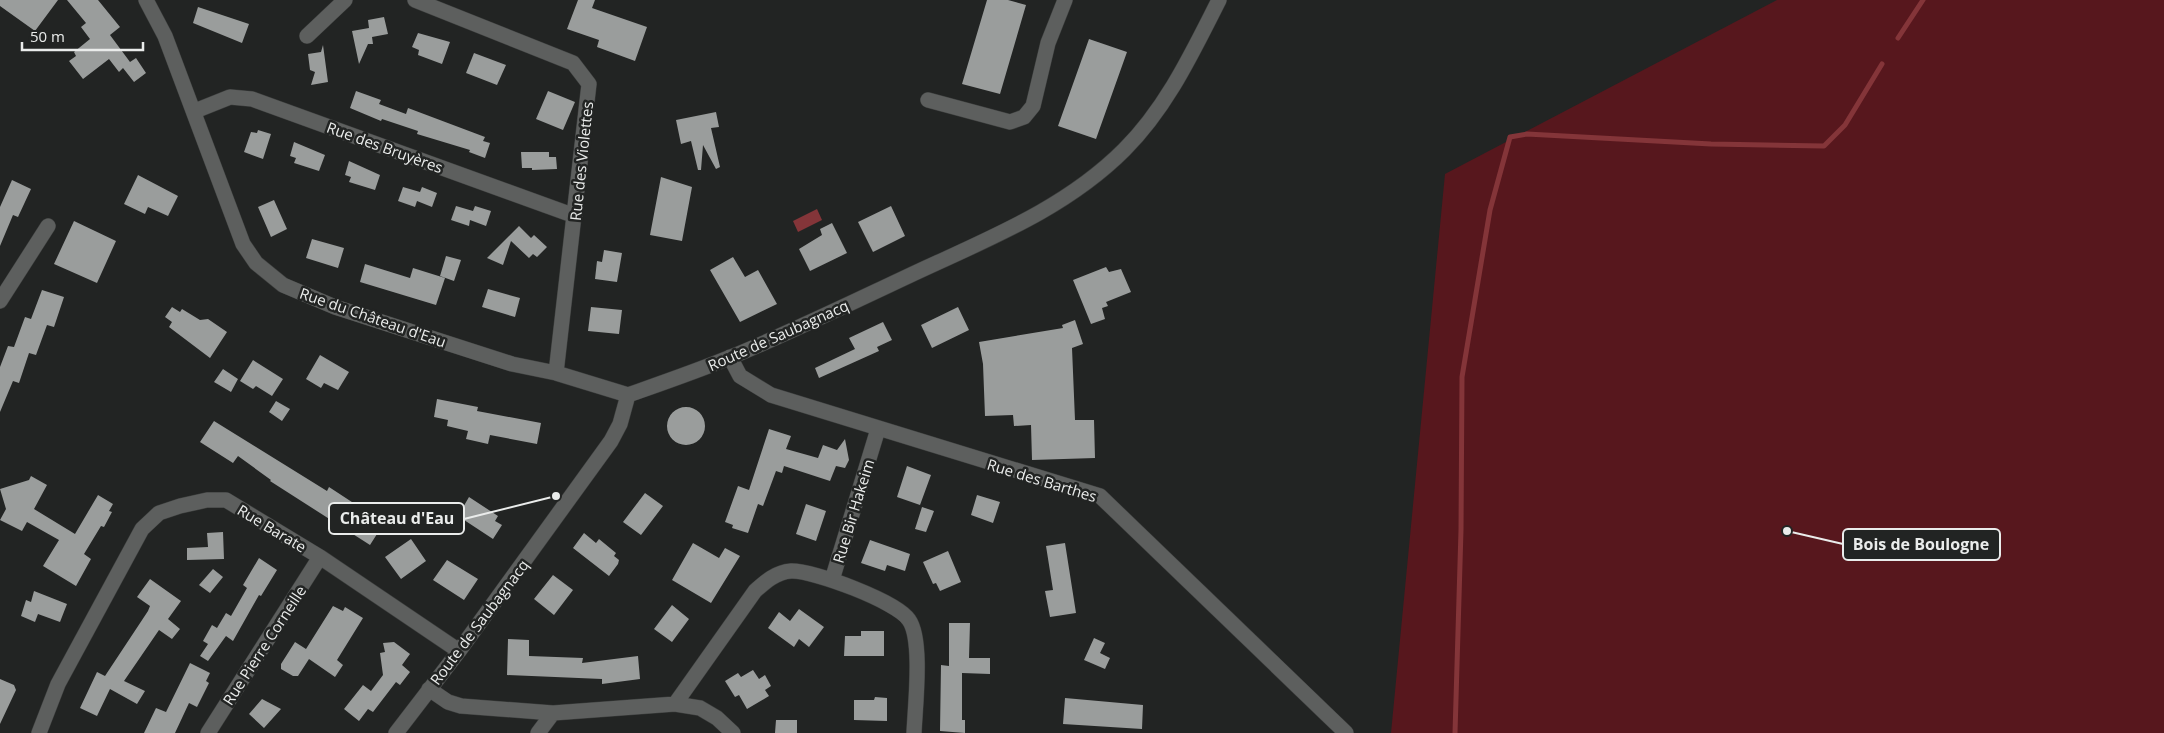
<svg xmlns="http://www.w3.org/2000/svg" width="2164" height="733" viewBox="0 0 2164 733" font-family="'Open Sans',sans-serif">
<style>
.green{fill:#57171d}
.water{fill:#843539}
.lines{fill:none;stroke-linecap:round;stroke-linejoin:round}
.stream{stroke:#843539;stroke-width:5}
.building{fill:#9a9d9c}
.street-casing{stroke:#3c3e3d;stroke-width:16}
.street{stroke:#5d5f5e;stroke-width:15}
.labels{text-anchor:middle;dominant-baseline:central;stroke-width:5;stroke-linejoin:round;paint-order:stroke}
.street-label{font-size:15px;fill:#eaeceb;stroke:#222423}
.leader{fill:none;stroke:#eaeceb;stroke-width:2}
.callout-dot{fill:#eaeceb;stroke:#222423;stroke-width:2}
.callout{fill:#222423;stroke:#eaeceb;stroke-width:2}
.callout-label{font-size:16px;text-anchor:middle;font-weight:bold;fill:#eaeceb}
</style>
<rect width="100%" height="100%" fill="#222423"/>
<!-- green -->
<path class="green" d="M1777 0H2164V733H1391L1445 174Z"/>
<!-- water -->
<path class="water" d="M817 209 822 220 798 232 793 221Z"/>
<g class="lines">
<!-- stream -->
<path class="stream" d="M1898 38 1923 0
M1455 733 1461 530 1462 377 1490 210 1510 137 1527 134 1711 144 1824 146 1845 125 1882 64"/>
</g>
<!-- building -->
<path class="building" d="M0 0H58L35 31 0 6Z
M67 0H98L120 27 110 35 130 62 136 58 146 73 134 82 123 68 119 72 109 59 83 79 69 61 76 56 74 52 90 39 81 27 86 23Z
M578 0H595L592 8 647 27 635 61 597 47 599 40 567 29Z
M987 0H1008L1026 5 1000 94 962 84Z
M198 7 249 24 242 43 193 23Z
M384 17 388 34 372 37 373 44H368L359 64 352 31 369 28 368 20Z
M418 33 450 42 442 64 418 55 419 50 412 47Z
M1089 39 1127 52 1096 139 1058 126Z
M323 45 328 82 311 85 315 72 310 70 308 54 321 52Z
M474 53 506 65 497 85 466 73Z
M356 91 381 100 379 104 406 114 408 108 485 137 483 141 490 143 485 158 469 152 470 150 417 134 418 131 382 119 381 121 350 108Z
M548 91 575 102 563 130 536 119Z
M716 112 719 127 711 128 720 167 716 169 703 145 701 170H698L691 141 681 144 676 120Z
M258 130 271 134 263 159 244 152 251 132 257 133Z
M294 142 325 155 319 171 294 163 296 158 290 156Z
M521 152H549V157H556L557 169 532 170V168H522Z
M349 161 380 175 375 190 349 182 351 177 345 175Z
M138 175 178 196 168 216 148 207 145 214 124 204Z
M661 177 692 187 682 241 650 235Z
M12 180 31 189 18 217 13 215 0 246V207Z
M403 187 420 192 422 187 437 193 432 207 417 201 415 207 398 201Z
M274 200 287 229 271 237 258 207Z
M456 206 473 211 475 206 491 211 486 226 470 220 469 226 451 220Z
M891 206 905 236 873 252 858 222Z
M74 221 116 241 97 283 54 264Z
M832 223 847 253 810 271 799 249 822 235 820 229Z
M519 226 531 238 534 235 547 247 537 257 533 254 529 258 511 241 503 265 487 258Z
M312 239 344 248 338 268 306 258Z
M604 250 622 253 617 282 595 279 597 261 602 262Z
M446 256 461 260 454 281 440 276Z
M733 257 745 277 758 270 777 304 740 322 710 270Z
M365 264 410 278 413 268 445 278 436 305 360 282Z
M1106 267 1109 272 1121 269 1131 292 1106 302 1108 306 1102 308 1105 319 1091 324 1073 280Z
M488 289 520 298 515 317 482 307Z
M42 290 64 297 54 327 47 325 36 355 29 353 19 383 13 381 0 412V367L8 346 14 347 25 317 31 319Z
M172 307 180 312 182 309 200 320 208 319 227 332 210 358 169 327 172 322 165 317Z
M591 307 622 310 619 334 588 331Z
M958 307 969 330 932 348 921 325Z
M1075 320 1083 344 1072 348 1075 420H1094L1095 458 1032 460 1031 425 1014 426 1013 415 985 416 983 364 979 342 1063 328 1062 325Z
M883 322 892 340 877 347 879 351 819 378 815 368 855 349 849 338Z
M320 355 349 372 338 390 324 383 321 388 306 379Z
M253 360 283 379 272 396 256 386 253 389 240 381Z
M223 369 238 379 231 392 214 382Z
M437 399 478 407 477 411 541 423 537 444 490 435 488 444 466 439 468 431 447 426 448 420 434 417Z
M276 401 290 409 282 421 269 412Z
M667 426a19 19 0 1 1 38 0a19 19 0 1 1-38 0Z
M214 421 327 491 329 487 384 523 370 545 270 481 271 480 238 456 233 463 200 442Z
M769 429 791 436 786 449 818 458 823 445 837 450 845 439 849 460 845 468 836 466 830 481 784 466 782 473 776 471 763 506 758 504 748 533 732 528 733 525 725 522 738 486 749 490Z
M907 466 931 475 920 505 897 497Z
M31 476 47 485 34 509 75 534 98 495 113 504 109 511 112 512 104 527 101 526 84 554 91 559 76 586 43 566 59 540 27 522 22 531 0 520 6 509 0 489 29 480Z
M645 493 663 506 641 535 623 522Z
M977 495 1000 502 993 523 971 515Z
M469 497 498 516 495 521 502 525 493 539 458 516Z
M806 504 826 511 816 541 796 534Z
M922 507 934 511 926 532 915 529Z
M223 532 224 559 187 560V548L208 547 207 533Z
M584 533 596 543 599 539 616 553 614 556 619 560 618 564 609 576 573 548Z
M411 539 426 561 401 579 385 557Z
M870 540 910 554 905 571 887 565 885 571 861 563Z
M693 543 719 558 725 548 740 556 711 603 672 580Z
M1065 543 1076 613 1050 617 1045 591 1053 590 1046 546Z
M948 551 961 582 940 591 936 583 933 584 923 562Z
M259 558 277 570 261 596 259 595 233 641 226 636 208 661 200 656 208 644 203 641 212 625 217 628 226 613 231 616 247 588 243 585Z
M447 560 478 579 464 600 433 580Z
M213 569 223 577 210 593 199 585Z
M553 575 573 590 554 615 534 599Z
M150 579 181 601 168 619 180 629 172 639 159 630 124 681 145 691 137 704 110 689 97 716 80 708 97 672 105 676 148 611 150 606 137 597Z
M34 591 67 604 60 622 38 614 35 622 21 616 26 600 31 602Z
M672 605 689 619 672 642 654 629Z
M333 606 343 611 345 607 363 618 337 660 343 665 335 677 309 659 298 676H293L281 669V664L295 642 306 649Z
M799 609 824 627 809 647 799 639 794 647 768 628 779 612 790 621Z
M949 623H970L969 658H990V674L962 673V720H965V733L940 731 941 665 949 666Z
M861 631H884V656H844L845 636H861Z
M1094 638 1105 643 1100 653 1110 658 1105 669 1084 660Z
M508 639 529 640V656L583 658 582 663 638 656 640 679 602 684V679L507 675Z
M394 642 410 654 402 665 410 672 400 685 396 682 373 712 368 709 359 721 344 709 363 685 371 691 383 675 380 653 385 652 383 643Z
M190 663 210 673 206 681 209 683 197 707 189 703 175 733H144L156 708 166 712Z
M753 670 759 679 765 675 771 686 765 690 769 696 747 709 739 695 735 697 725 681 738 673 741 677Z
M0 679 14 685 16 690 0 724Z
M875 697 887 698V721L854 720V700H874Z
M1065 698 1143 705 1142 729 1063 724Z
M262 699 281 709 264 728 249 714Z
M776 720H797V733H775Z"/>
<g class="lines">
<!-- street casing -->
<g class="street-casing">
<path id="street" d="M146 0 165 36 243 244 256 263 283 285 335 307 512 364 556 373 628 395
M415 0 573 63 589 84 556 373
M307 36 345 0
M928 100 1010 122 1024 117 1033 106 1048 43 1065 0
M195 111 230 97 252 99 575 216
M0 301 48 226
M730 357 740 376 771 395 1100 496 1346 733
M832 580 878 429
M429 689 448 702 461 706 553 713 675 704 700 708 717 718 733 733
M675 704 755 591C765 582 776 572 791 571 813 570 898 602 909 620 923 640 915 707 914 733
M39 733 58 684 142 529 159 513 180 506 207 500H226L320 557 459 651
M208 733 320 557
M396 733 459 651 611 441 620 424 628 395C662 383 697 371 731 357 794 331 855 301 917 272 990 238 1066 208 1124 150 1167 107 1192 53 1219 0
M538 733 553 713"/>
</g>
<!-- street -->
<use href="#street" class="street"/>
</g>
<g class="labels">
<!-- street labels -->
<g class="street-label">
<text transform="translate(385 147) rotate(20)">Rue des Bruyères</text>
<text transform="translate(581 161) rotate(-84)">Rue des Violettes</text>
<text transform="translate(373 317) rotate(19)">Rue du Château d'Eau</text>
<text transform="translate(778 335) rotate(-24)">Route de Saubagnacq</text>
<text transform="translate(1042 480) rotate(17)">Rue des Barthes</text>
<text transform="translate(853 511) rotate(-73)">Rue Bir Hakeim</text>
<text transform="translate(272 528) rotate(31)">Rue Barate</text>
<text transform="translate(479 622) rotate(-53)">Route de Saubagnacq</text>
<text transform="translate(264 645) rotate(-57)">Rue Pierre Corneille</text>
</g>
</g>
<!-- callouts -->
<path class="leader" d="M556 496L464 519M1787 531L1843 544"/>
<g class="callout-dot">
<circle cx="556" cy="496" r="5"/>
<circle cx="1787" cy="531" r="5"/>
</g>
<g class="callout">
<rect x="329" y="503" width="135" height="31" rx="5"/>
<rect x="1843" y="529" width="157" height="31" rx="5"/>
</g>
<g class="callout-label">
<text x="397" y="524">Château d'Eau</text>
<text x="1921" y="550">Bois de Boulogne</text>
</g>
<!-- scale -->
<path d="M22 42v8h121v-8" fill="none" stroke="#eaeceb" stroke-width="2.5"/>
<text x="30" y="42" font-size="15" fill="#eaeceb" stroke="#222423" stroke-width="4" paint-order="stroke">50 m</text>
</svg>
